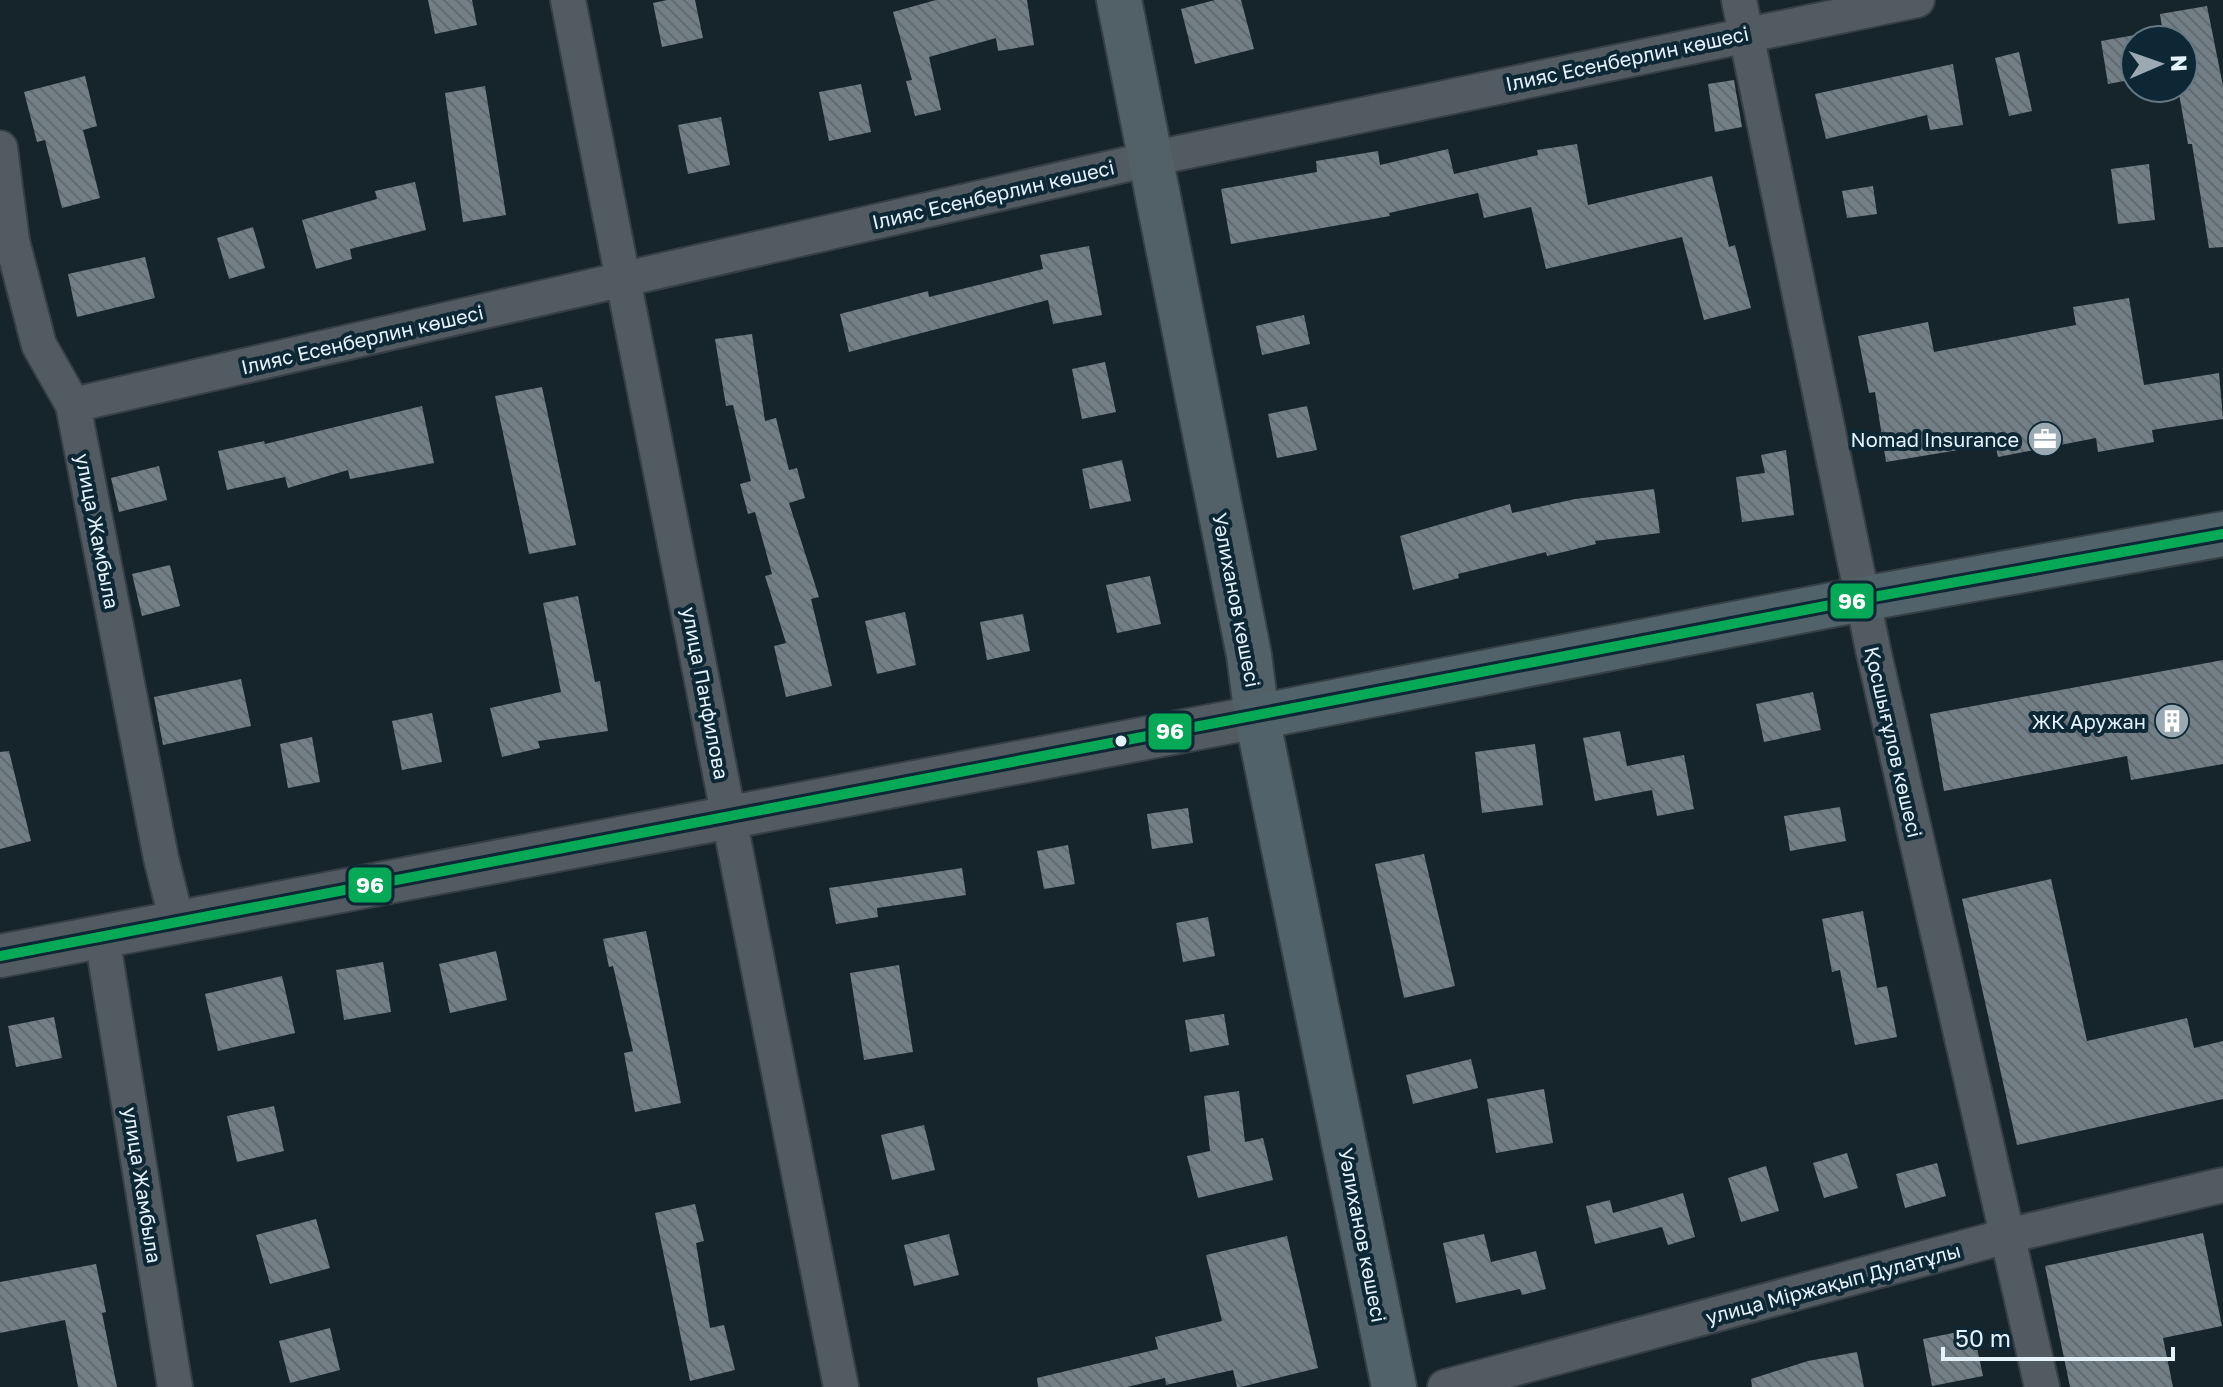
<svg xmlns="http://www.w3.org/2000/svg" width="2223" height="1387" viewBox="0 0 2223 1387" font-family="'Golos Text',sans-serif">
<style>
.building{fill:url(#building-back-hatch)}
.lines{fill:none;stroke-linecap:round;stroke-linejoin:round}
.minor-casing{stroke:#353f45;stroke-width:38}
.tertiary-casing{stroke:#353f45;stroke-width:46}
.primary-casing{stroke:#353f45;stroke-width:48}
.trunk-casing{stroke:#353f45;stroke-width:48}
.minor{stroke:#515b61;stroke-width:34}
.tertiary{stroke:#515b61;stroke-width:42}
.primary{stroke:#526067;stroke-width:44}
.trunk{stroke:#52626a;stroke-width:44}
.bus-1-casing{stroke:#0d2734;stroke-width:16}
.bus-1{stroke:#06aa56;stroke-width:10}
.bus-dot{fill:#e3f2fb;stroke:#0d2734;stroke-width:3}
.labels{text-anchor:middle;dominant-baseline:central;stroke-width:8;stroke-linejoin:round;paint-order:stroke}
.street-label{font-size:20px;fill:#e3f2fb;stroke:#0d2734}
.poi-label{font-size:20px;fill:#e3f2fb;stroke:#0d2734;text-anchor:end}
.line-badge{stroke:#0d2734;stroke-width:3}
.badge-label{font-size:22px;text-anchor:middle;font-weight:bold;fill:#fff}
</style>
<defs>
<pattern id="building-back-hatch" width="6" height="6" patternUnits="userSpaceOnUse" patternTransform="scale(2)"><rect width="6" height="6" fill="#737f86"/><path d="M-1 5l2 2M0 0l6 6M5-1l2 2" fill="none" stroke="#60696e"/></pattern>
</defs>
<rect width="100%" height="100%" fill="#16242b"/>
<!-- building -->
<path class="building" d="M428 0H472L477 25 435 34Z
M667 0H695L703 38 662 47 653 3Z
M936 0H1027L1034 45 998 51 996 38 929 57 941 110 915 116 906 81 912 80 893 12Z
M1215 0H1241L1254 49 1195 64 1181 9Z
M2207 6 2223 86V247L2209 248 2192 144H2188L2179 94 2183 93V40H2164L2160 14Z
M2135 35V79L2108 84 2101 41Z
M2019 52 2032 111 2009 116 1995 58Z
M1953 64 1963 125 1930 130 1927 115 1826 139 1815 94Z
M85 76 97 126 83 130 100 198 62 208 45 140 37 142 24 92Z
M1734 80 1742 127 1715 132 1708 84Z
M861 84 871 132 829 141 819 92Z
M485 86 506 215 463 222 445 93Z
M721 117 730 165 688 174 678 125Z
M1577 144 1588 205 1712 176 1729 247 1735 245 1751 308 1704 320 1682 237 1546 269 1531 207 1484 218 1478 193 1389 213 1390 216 1231 244 1221 189 1317 172 1316 161 1378 151 1380 165 1448 149 1454 174 1538 155 1537 150Z
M2149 164 2155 220 2118 224 2111 169Z
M415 182 426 230 350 249 352 259 316 269 302 220 377 199 375 191Z
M1873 186 1877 214 1847 218 1842 191Z
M253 227 265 268 229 279 217 238Z
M1089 246 1102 315 1053 324 1048 300 849 352 840 314 928 291 929 297 1043 269 1040 255Z
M145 257 155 298 77 317 68 274Z
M2129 298 2144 385 2219 373 2223 419 2152 430 2154 442 2098 452 2096 438 1998 457 1995 444 1886 462 1875 392 1869 393 1858 336 1928 322 1934 352 2076 325 2073 307Z
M1304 315 1310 344 1262 355 1256 326Z
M752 334 765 421 776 418 789 470 797 468 805 498 789 503 819 597 811 599 832 686 786 697 774 646 786 643 765 576 772 574 755 512 748 514 740 484 751 481 733 405 726 406 715 339Z
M1105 362 1116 412 1082 419 1072 369Z
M542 387 576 545 529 554 495 396Z
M422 406 434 463 350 479 348 470 288 488 285 477 227 490 218 451 264 441 265 444Z
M1307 406 1317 450 1277 458 1268 414Z
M1786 450 1794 515 1742 522 1736 477 1765 473 1761 455Z
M1122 460 1131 501 1090 509 1082 469Z
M159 466 167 500 119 512 111 478Z
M1654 489 1660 533 1595 541 1596 544 1547 556 1546 552 1458 574 1459 578 1413 590 1400 536 1510 504 1512 513 1575 499Z
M170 565 180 606 142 616 132 574Z
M1150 576 1161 624 1117 633 1106 585Z
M578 596 595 682 600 681 608 731 538 741 540 748 502 757 490 708 561 692 543 603Z
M905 612 916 665 877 674 865 621Z
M1023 614 1030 651 987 660 980 622Z
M2223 660V764L2131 780 2127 756 1944 791 1930 714Z
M241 679 251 726 163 745 154 697Z
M1813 692 1821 730 1764 742 1756 704Z
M432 713 442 762 402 770 392 721Z
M1620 731 1627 766 1684 755 1694 809 1657 816 1652 790 1595 801 1583 738Z
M312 737 320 782 288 788 280 744Z
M1535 744 1543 805 1482 813 1475 752Z
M9 751 31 841 0 849V752Z
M1840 807 1846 841 1790 851 1784 816Z
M1188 808 1193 843 1152 849 1147 814Z
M1068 845 1075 884 1044 889 1037 851Z
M1424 854 1455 986 1404 998 1375 864Z
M962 868 966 895 877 908 878 917 836 924 829 888Z
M2051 879 2087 1041 2187 1018 2194 1048 2223 1041V1099L2017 1145 1962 899Z
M1863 911 1877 988 1887 986 1897 1037 1855 1045 1840 970 1832 972 1822 919Z
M1208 917 1215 956 1183 962 1176 923Z
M646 931 681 1103 635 1112 624 1053 633 1051 613 966 609 967 603 939Z
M496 951 507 1000 450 1013 439 964Z
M383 962 391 1012 344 1020 336 970Z
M899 965 913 1052 864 1060 850 973Z
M282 976 295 1033 218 1051 205 994Z
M1224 1014 1229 1045 1190 1052 1185 1020Z
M54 1017 62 1058 16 1067 8 1026Z
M1471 1059 1478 1088 1413 1104 1406 1075Z
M1544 1089 1553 1143 1496 1153 1487 1099Z
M1239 1091 1245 1142 1263 1138 1273 1180 1198 1198 1187 1156 1210 1151 1204 1096Z
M274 1106 284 1151 237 1162 227 1116Z
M924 1125 935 1170 892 1180 881 1135Z
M1847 1153 1858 1188 1824 1198 1813 1163Z
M1937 1163 1946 1196 1905 1208 1896 1174Z
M1766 1166 1779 1211 1741 1222 1728 1178Z
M1683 1193 1695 1237 1668 1245 1662 1227 1595 1244 1586 1206 1610 1200 1613 1213Z
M695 1204 704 1241 696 1243 710 1328 724 1325 735 1370 690 1381 655 1213Z
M316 1219 330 1268 270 1284 256 1235Z
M2203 1233 2222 1326 2163 1338 2173 1387H2070L2045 1266Z
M949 1234 959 1275 914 1286 904 1245Z
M1484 1234 1491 1262 1536 1251 1546 1289 1522 1295 1520 1289 1456 1303 1443 1243Z
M1287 1236 1318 1368 1241 1387H1237L1233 1370 1166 1385 1165 1378 1127 1387H1038L1037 1378 1158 1349 1155 1337 1222 1321 1206 1255Z
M96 1264 106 1312 102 1313 117 1387H78L65 1320 0 1333V1282Z
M330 1328 340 1370 290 1383 279 1341Z
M1973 1329 1983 1376 1932 1386 1923 1339Z
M1857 1352 1864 1387H1752L1751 1379 1808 1361Z"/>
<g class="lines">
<!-- minor casing -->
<g class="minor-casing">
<path id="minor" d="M568 0 841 1387
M1739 0 1874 654 2042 1387
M0 148 12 241 39 345 73 405 161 858 177 922
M73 405 1150 159 1917 0
M102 937 175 1387
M1445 1387 2007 1236 2223 1185"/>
</g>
<!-- tertiary casing -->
<g class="tertiary-casing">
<path id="tertiary" d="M0 956 1257 717"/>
</g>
<!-- primary casing -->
<g class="primary-casing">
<path id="primary" d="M1119 0 1249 655 1257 717"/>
</g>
<!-- trunk casing -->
<g class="trunk-casing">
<path id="trunk" d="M1394 1387 1257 717 1862 599 2223 534"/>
</g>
<!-- minor -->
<use href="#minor" class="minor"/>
<!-- tertiary -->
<use href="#tertiary" class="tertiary"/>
<!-- primary -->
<use href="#primary" class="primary"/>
<!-- trunk -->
<use href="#trunk" class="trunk"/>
<!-- bus-1 casing -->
<g class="bus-1-casing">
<path id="bus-1" d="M0 956 1862 599 2223 534"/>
</g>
<!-- bus-1 -->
<use href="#bus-1" class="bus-1"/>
</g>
<!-- icons -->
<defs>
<g id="office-disc" transform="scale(1.8)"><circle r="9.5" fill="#9baab2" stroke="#0d2734"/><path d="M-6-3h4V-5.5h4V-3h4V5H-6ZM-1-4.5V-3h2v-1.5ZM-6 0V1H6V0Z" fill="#fff"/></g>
<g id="building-disc" transform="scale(1.8)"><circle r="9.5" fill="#9baab2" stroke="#0d2734"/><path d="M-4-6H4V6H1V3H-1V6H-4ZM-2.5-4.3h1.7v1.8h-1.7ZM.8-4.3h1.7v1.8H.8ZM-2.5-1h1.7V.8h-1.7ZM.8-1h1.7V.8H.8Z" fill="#fff"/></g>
</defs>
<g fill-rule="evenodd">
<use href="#office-disc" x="2045" y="439"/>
<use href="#building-disc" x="2172" y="721"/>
</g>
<!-- markers -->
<circle class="bus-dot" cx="1121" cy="741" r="7"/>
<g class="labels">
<!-- street labels -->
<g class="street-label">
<text transform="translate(1627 58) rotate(-12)">Ілияс Есенберлин көшесі</text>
<text transform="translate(993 194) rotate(-13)">Ілияс Есенберлин көшесі</text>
<text transform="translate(362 339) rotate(-13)">Ілияс Есенберлин көшесі</text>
<text transform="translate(98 531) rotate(79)">улица Жамбыла</text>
<text transform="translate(1237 600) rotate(79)">Уәлиханов көшесі</text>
<text transform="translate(706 693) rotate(79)">улица Панфилова</text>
<text transform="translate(1894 742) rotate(77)">Қосшығұлов көшесі</text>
<text transform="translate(143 1185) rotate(81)">улица Жамбыла</text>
<text transform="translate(1363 1235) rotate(79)">Уәлиханов көшесі</text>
<text transform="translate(1833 1283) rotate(-15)">улица Міржақып Дулатұлы</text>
</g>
<!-- poi labels -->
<g class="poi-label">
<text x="2019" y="439">Nomad Insurance</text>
<text x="2146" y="721">ЖК Аружан</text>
</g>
</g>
<g class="line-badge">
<rect x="1829" y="582" width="46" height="38" rx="8" fill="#06aa56"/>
<rect x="1147" y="712" width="46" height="39" rx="8" fill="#06aa56"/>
<rect x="347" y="866" width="46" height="38" rx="8" fill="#06aa56"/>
</g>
<g class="badge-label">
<text x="1852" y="609">96</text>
<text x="1170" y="739">96</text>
<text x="370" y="893">96</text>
</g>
<!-- north arrow -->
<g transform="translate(2159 64) rotate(88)"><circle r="38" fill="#0d2734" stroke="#637884" stroke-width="2"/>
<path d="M0-6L14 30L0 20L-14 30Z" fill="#9baab2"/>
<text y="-12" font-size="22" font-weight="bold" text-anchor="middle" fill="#e3f2fb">N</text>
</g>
<!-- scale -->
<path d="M1943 1347v12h230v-12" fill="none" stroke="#e3f2fb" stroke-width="4"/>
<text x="1955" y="1347" font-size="24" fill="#e3f2fb" stroke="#0d2734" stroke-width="6" paint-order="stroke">50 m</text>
</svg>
